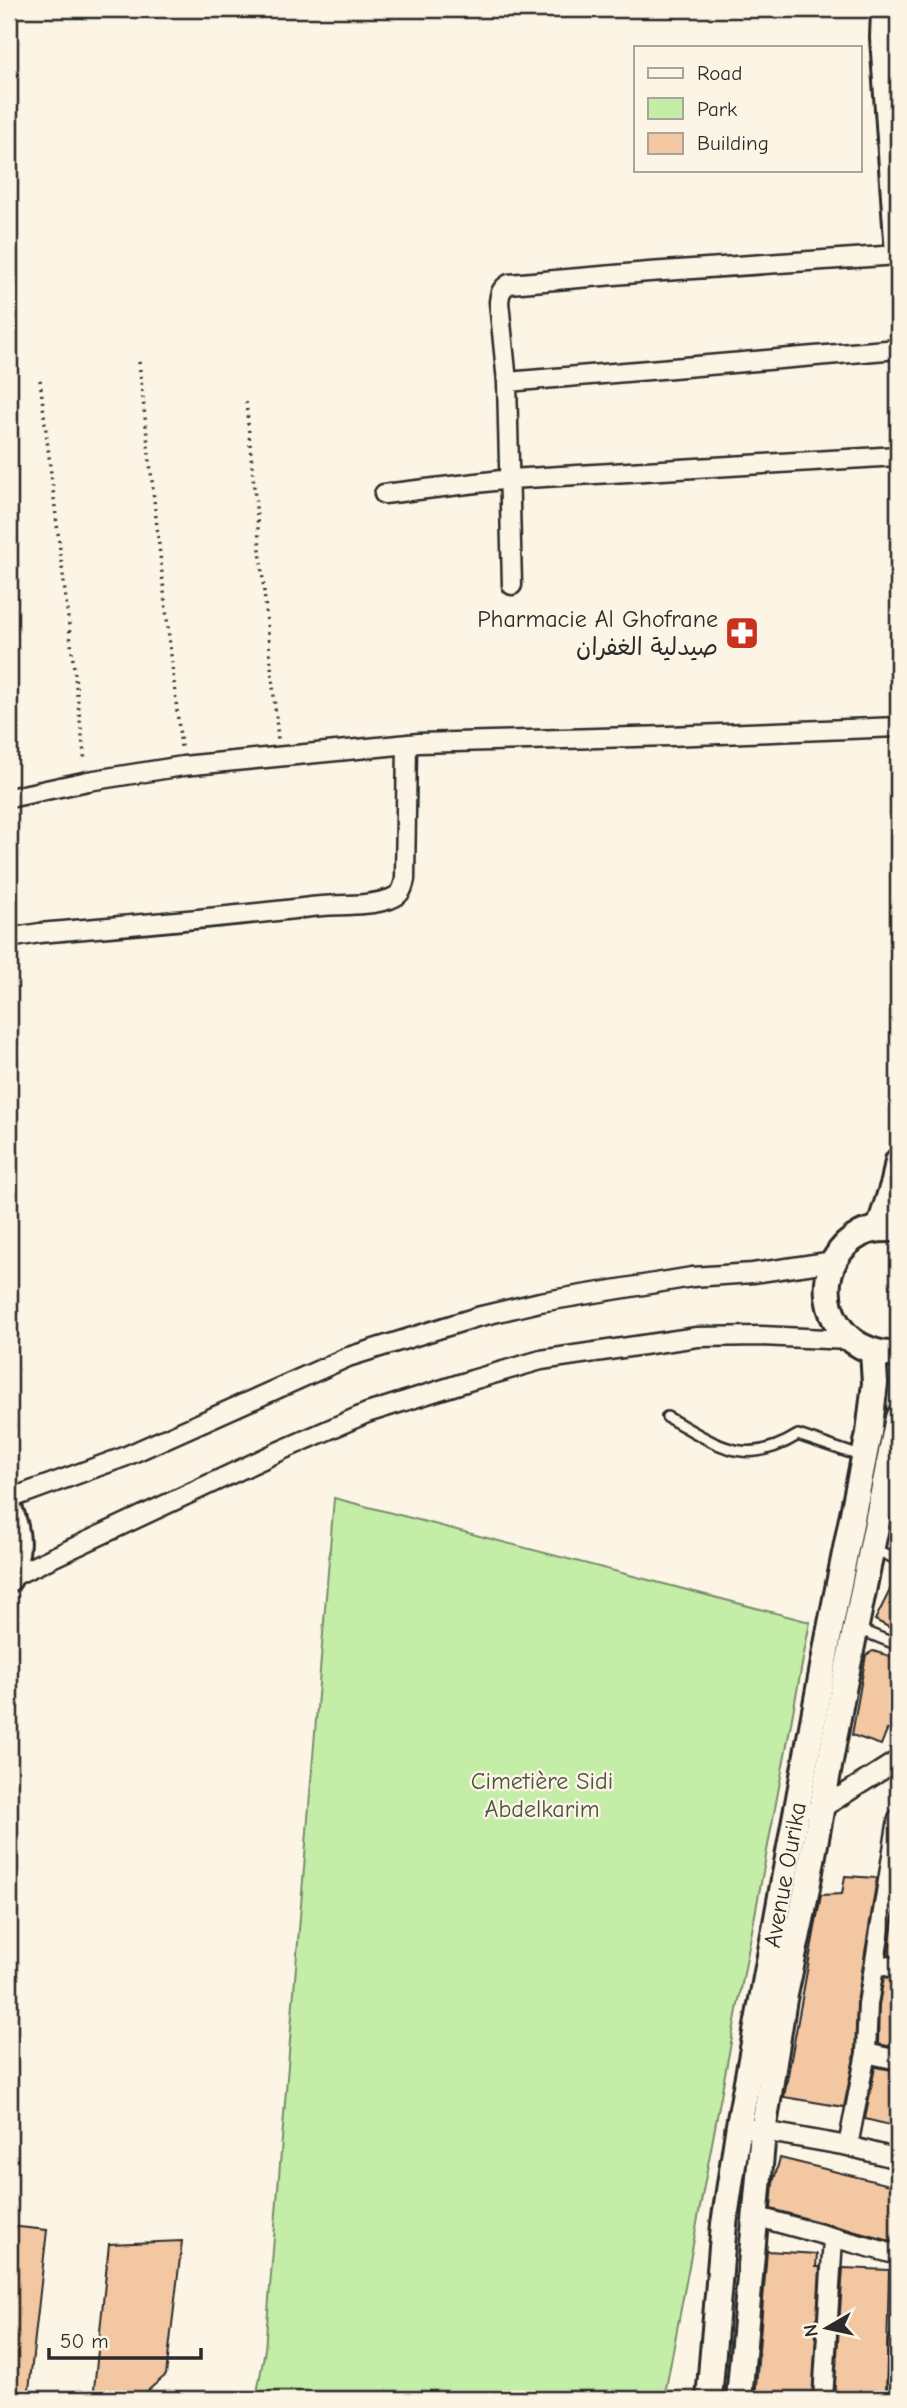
<svg xmlns="http://www.w3.org/2000/svg" width="907" height="2408" viewBox="0 0 907 2408" font-family="'Comic Neue','Playpen Sans Arabic',sans-serif">
<style>
.green{fill:#c4eda8;stroke:#788c6a;stroke-width:2}
.building{fill:#f3c7a2;stroke:#2b2b2b;stroke-width:2}
.lines{fill:none;stroke-linecap:round;stroke-linejoin:round}
.lane-casing{stroke:#2b2b2b;stroke-width:14}
.street-casing{stroke:#2b2b2b;stroke-width:23}
.secondary-casing{stroke:#2b2b2b;stroke-width:30}
.path{stroke:#2b2b2b;stroke-width:3.5;stroke-dasharray:2 5;stroke-linecap:butt}
.lane{stroke:#fcf5e5;stroke-width:9}
.street{stroke:#fcf5e5;stroke-width:18}
.secondary{stroke:#fcf5e5;stroke-width:24}
.labels{text-anchor:middle;dominant-baseline:central;stroke-width:5;stroke-linejoin:round;paint-order:stroke}
.poi-label{font-size:24px;fill:#2b2b2b;stroke:#fcf5e5;text-anchor:end}
.park-label{font-size:24px;fill:#4a5244;stroke:#fcf5e5}
.street-label{font-size:24px;fill:#2b2b2b;stroke:#fcf5e5}
</style>
<rect width="100%" height="100%" fill="#fcf5e5"/>
<filter id="ink" filterUnits="userSpaceOnUse"><feTurbulence type="fractalNoise" baseFrequency=".0143" numOctaves="2"/><feDisplacementMap in="SourceGraphic" scale="14" xChannelSelector="R" yChannelSelector="G"/><feConvolveMatrix kernelMatrix="1 2 1 2 8 2 1 2 1" color-interpolation-filters="sRGB"/></filter>
<g filter="url(#ink)">
<!-- green -->
<path class="green" d="M334 1498 810 1622 664 2399H256L265 2349Z"/>
<!-- building -->
<path class="building" d="M898 1574V1632L875 1620Z
M873 1651 898 1659V1732L887 1730 881 1745 852 1735 866 1655Z
M845 1876 877 1878 857 2002 855 2052 844 2107 784 2097 821 1895 842 1894Z
M898 1889V1957L888 1955Z
M884 1977 898 1980V2048L878 2044 879 2005Z
M875 2067 898 2071V2127L865 2119Z
M780 2158 898 2187V2243L771 2209 773 2183Z
M9 2226 47 2230 28 2399H9Z
M182 2241 166 2375 138 2399H93L109 2244Z
M767 2251 817 2254 816 2267H820L812 2399H755Z
M843 2268 889 2270 886 2399H834Z"/>
<g class="lines">
<!-- lane casing -->
<g class="lane-casing">
<path id="lane" d="M667 1417C717 1444 743 1469 798 1435L863 1457
M874 1549 898 1560
M858 1629 898 1645"/>
</g>
<!-- street casing -->
<g class="street-casing">
<path id="street" d="M507 382 898 349
M384 494 510 479 898 456
M512 585 507 382 499 302C500 293 501 289 509 284L649 272 898 255
M9 798 88 781 183 766 419 743 669 736 898 727
M9 938 40 933C130 925 221 918 311 907 336 904 366 907 390 899 401 895 403 889 405 879L407 744
M9 1499 124 1457 348 1357 477 1317 540 1302 692 1277 753 1273 834 1261
M9 1578 282 1450 367 1413 472 1380 541 1360 697 1337 761 1336 849 1340
M816 1812 898 1760
M875 1963 898 1969
M866 2053 898 2060
M752 2129 848 2146 898 2159
M848 2146 866 2053 868 2004 898 1819
M754 2216 898 2255
M823 2399 833 2238
M897 2399 898 2342"/>
</g>
<!-- secondary casing -->
<g class="secondary-casing">
<g id="secondary">
<path d="M884 9 883 38 898 254"/>
<path d="M879 1229 894 1182 898 1161"/>
<path d="M898 1229C885 1229 873 1228 861 1234 815 1258 818 1323 861 1346 873 1352 885 1356 898 1353"/>
<path d="M9 1508C20 1535 19 1552 9 1579"/>
<path id="s1" d="M709 2399 724 2224 739 2125 830 1629 869 1433 875 1383 873 1352"/>
<path d="M739 2399 763 2132 784 1999 802 1915 843 1690 898 1418"/>
</g>
</g>
<!-- path -->
<path class="path" d="M139 362 181 747
M40 380 85 762
M246 402 278 739"/>
<!-- lane -->
<use href="#lane" class="lane"/>
<!-- street -->
<use href="#street" class="street"/>
<!-- secondary -->
<use href="#secondary" class="secondary"/>
</g>
</g>
<!-- icons -->
<defs>
<g id="pharmacy-square" transform="scale(1.75)"><rect x="-9" y="-9" width="18" height="18" rx="4" fill="#c8321e" stroke="#fcf5e5"/><path d="M-2-6h4v4h4v4h-4v4h-4v-4h-4v-4h4Z" fill="#fff"/></g>
</defs>
<g fill-rule="evenodd">
<use href="#pharmacy-square" x="742" y="633"/>
</g>
<g class="labels">
<!-- poi labels -->
<g class="poi-label">
<text x="718" y="619">Pharmacie Al Ghofrane<tspan x="718" dy="28">صيدلية الغفران</tspan></text>
</g>
<!-- park labels -->
<g class="park-label">
<text x="542" y="1781">Cimetière Sidi<tspan x="542" dy="28">Abdelkarim</tspan></text>
</g>
<!-- street labels -->
<g class="street-label">
<text stroke="none"><textPath href="#s1" startOffset="530">Avenue Ourika</textPath></text>
</g>
</g>
<!-- margin -->
<rect width="907" height="2408" fill="none" stroke="#fcf5e5" stroke-width="35"/>
<rect x="18" y="18" width="872" height="2373" fill="none" stroke="#2b2b2b" stroke-width="2.5" filter="url(#ink)"/>
<!-- legend -->
<rect x="634" y="46" width="228" height="126" fill="#fcf5e5" stroke="#a8a49b" stroke-width="2"/>
<rect x="648" y="68" width="35" height="10" fill="#fcf5e5" stroke="#a8a49b" stroke-width="2"/>
<text x="697" y="80" font-size="21" fill="#2b2b2b">Road</text>
<rect x="648" y="98" width="35" height="21" fill="#c4eda8" stroke="#a8a49b" stroke-width="2"/>
<text x="697" y="116" font-size="21" fill="#2b2b2b">Park</text>
<rect x="648" y="133" width="35" height="21" fill="#f3c7a2" stroke="#a8a49b" stroke-width="2"/>
<text x="697" y="150" font-size="21" fill="#2b2b2b">Building</text>
<!-- north arrow -->
<g transform="translate(827 2328) rotate(261)" stroke="#fcf5e5" stroke-width="5" paint-order="stroke">
<path d="M0-5L12 26L0 18L-12 26Z" fill="#2b2b2b"/>
<text y="-10" font-size="19" font-weight="bold" text-anchor="middle" fill="#2b2b2b">N</text>
</g>
<!-- scale -->
<path d="M49 2348v10h152v-10" fill="none" stroke="#2b2b2b" stroke-width="3.5"/>
<text x="60" y="2348" font-size="21" fill="#2b2b2b" stroke="#fcf5e5" stroke-width="5" paint-order="stroke">50 m</text>
</svg>
